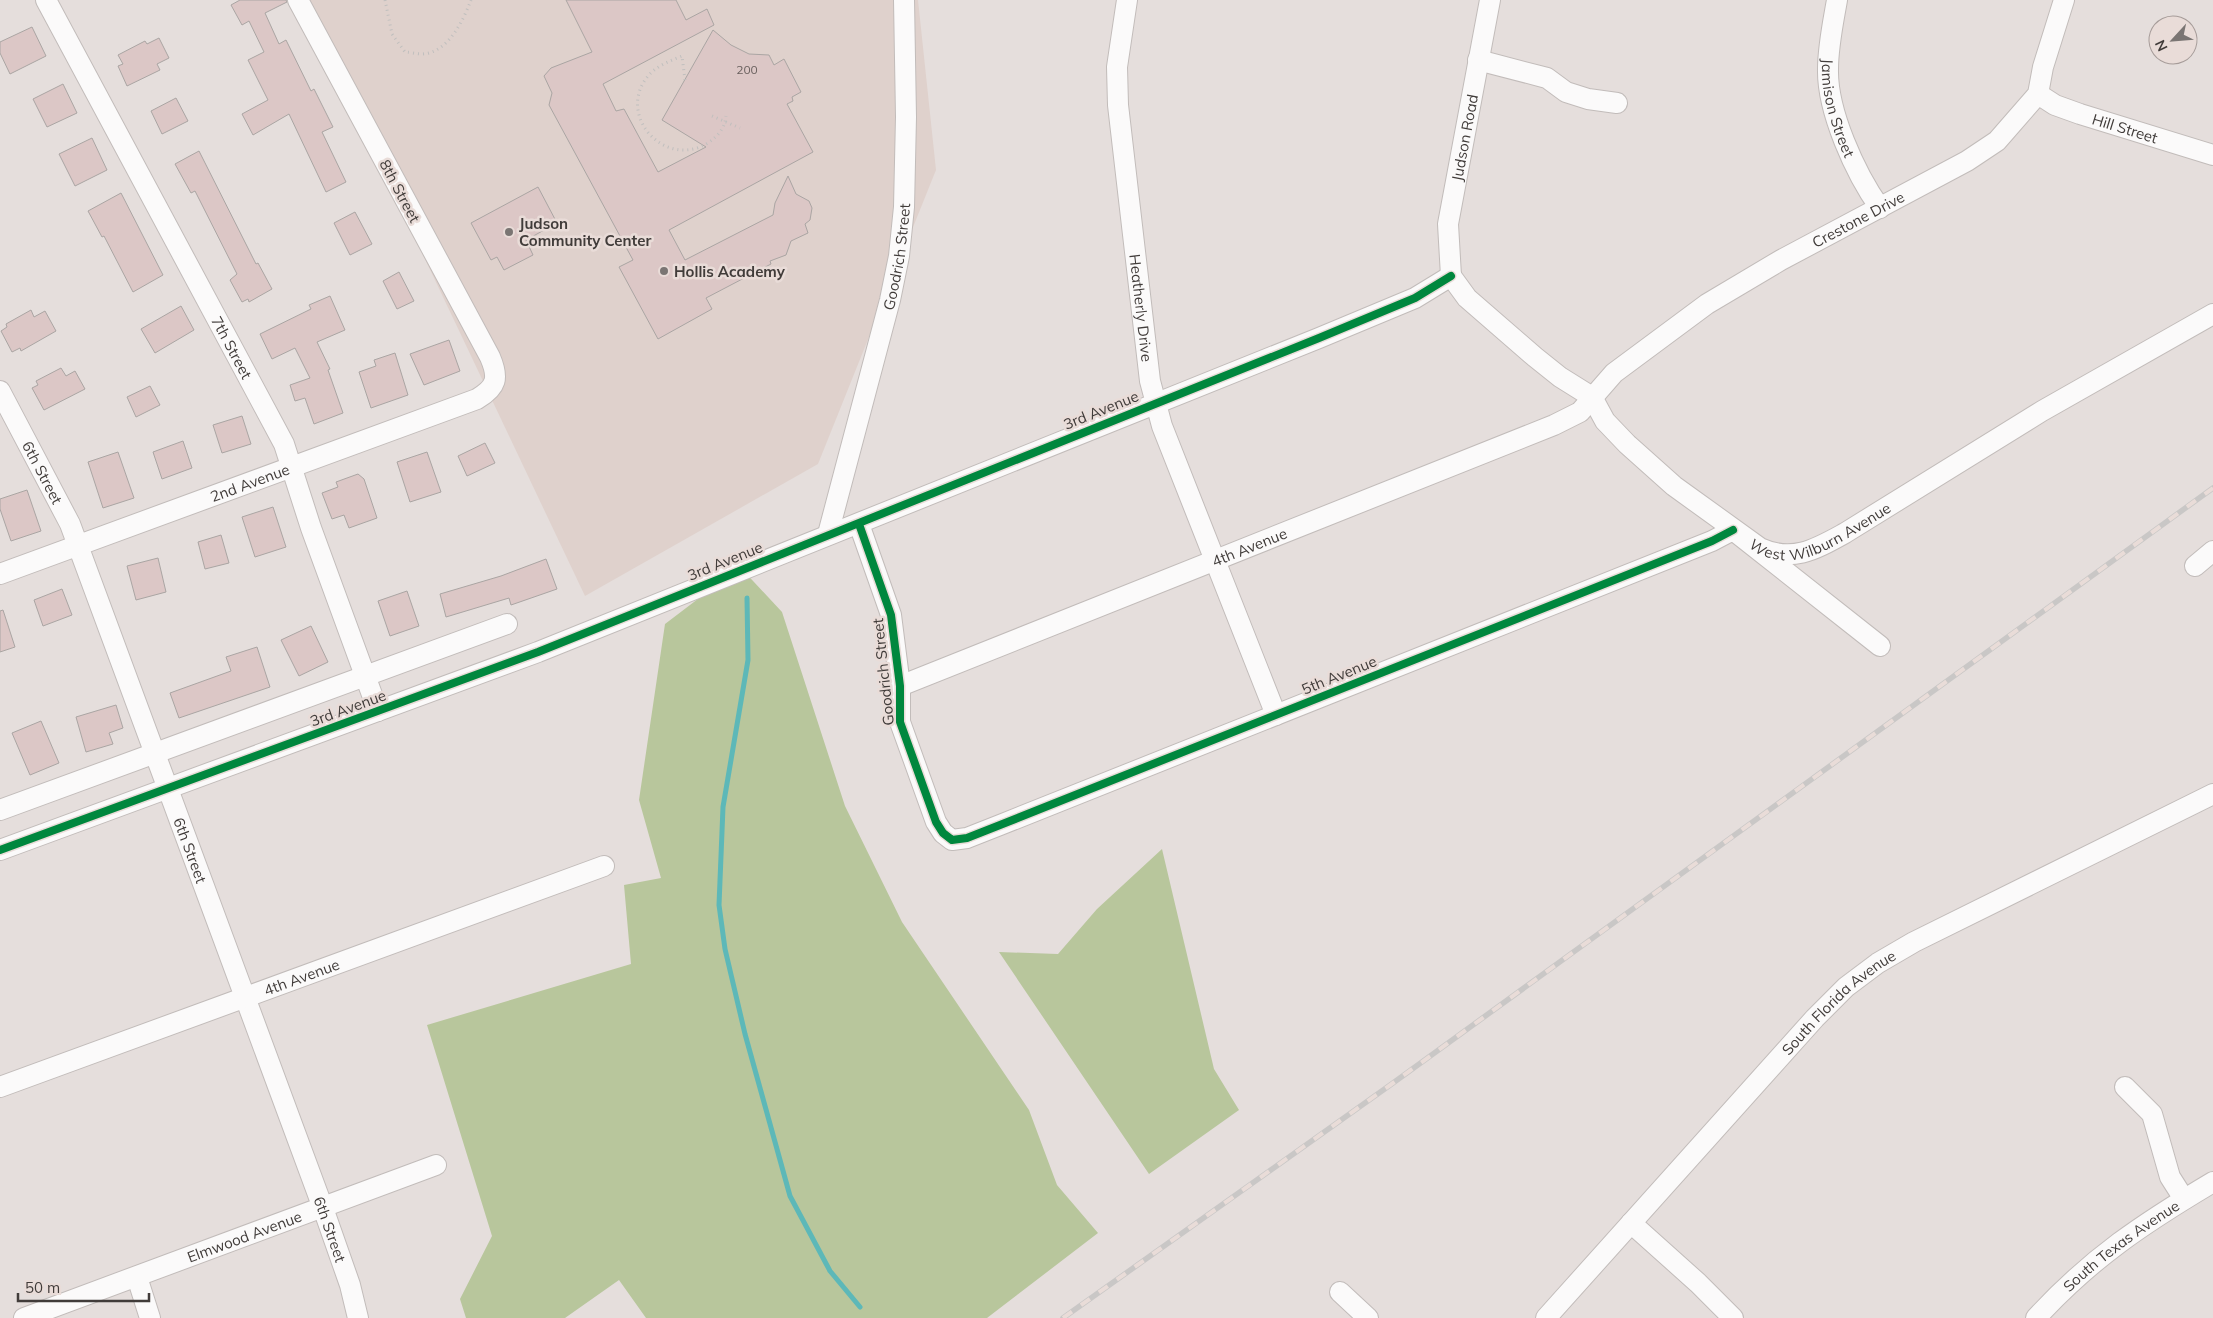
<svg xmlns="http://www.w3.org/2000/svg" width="2213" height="1318" viewBox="0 0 2213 1318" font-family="Mulish,sans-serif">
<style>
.built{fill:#dfd1cc}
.forest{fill:#b8c69c}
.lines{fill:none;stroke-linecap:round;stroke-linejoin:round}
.stream{stroke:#5db8b8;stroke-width:5}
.building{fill:#dcc7c6;stroke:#aaa5a3}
.minor-casing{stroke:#c2bcba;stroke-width:22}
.path{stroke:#c0bfbe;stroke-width:3;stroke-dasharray:1 4;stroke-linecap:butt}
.minor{stroke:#fbfafa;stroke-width:20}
.rail-casing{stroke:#c9c7c6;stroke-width:5.5}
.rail{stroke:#e9dcd8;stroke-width:4;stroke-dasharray:11;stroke-linecap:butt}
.cycleway-casing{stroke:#e9dcd8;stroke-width:11}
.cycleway{stroke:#00873e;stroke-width:8}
.poi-dot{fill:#7a7573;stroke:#e9dcd8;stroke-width:2}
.labels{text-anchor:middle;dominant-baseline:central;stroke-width:5;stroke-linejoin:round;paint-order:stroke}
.number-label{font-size:12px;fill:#685f5d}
.street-label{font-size:15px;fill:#413c3a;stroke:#e9dcd8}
.poi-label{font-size:15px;font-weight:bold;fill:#413c3a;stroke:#e9dcd8;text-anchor:start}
</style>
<rect width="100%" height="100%" fill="#e5dedc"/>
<!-- built -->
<path class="built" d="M302 0H918L936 170 818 464 585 596Z"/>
<!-- forest -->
<path class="forest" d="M740 567 782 612 845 806 902 922 1029 1110 1057 1185 1098 1233 987 1318H646L619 1280 565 1318H466L460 1299 492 1236 427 1025 631 964 624 885 661 878 639 800 665 624Z
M1162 849 1214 1069 1239 1110 1149 1174 999 952 1058 954 1097 909Z"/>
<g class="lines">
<!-- stream -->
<path class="stream" d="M747 598 748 660 723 807 719 905 725 949 745 1034 790 1196 830 1271 860 1307"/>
</g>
<!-- building -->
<path class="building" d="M240 0H286L287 2 265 13 279 44 286 40 311 91 314 89 333 127 322 132 346 182 326 192 289 114 253 135 242 114 268 100 248 60 264 52 249 21 242 25 231 5Z
M566 0H676L686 20 707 9 714 25 603 84 616 111 624 109 658 172 706 147 662 120 713 30 731 45 749 54 769 55 774 65 784 59 801 92 792 97 793 101 787 104 813 152 669 230 685 260 773 215 775 203 788 176 796 194 809 201 812 208 810 220 805 224 808 233 791 241 786 255 770 261 771 264 706 298 712 309 658 339 619 267 633 260 549 105 552 93 544 76 551 68 592 52Z
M32 27 46 56 10 74 0 53V42Z
M159 38 169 58 157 64 160 70 127 86 118 66 123 64 118 55 145 41 147 44Z
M63 84 77 113 47 127 33 99Z
M176 98 188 121 162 134 151 111Z
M92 138 107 170 75 186 59 154Z
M199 151 256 264 258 263 272 289 249 302 248 299 242 302 230 280 237 274 195 191 191 193 175 164Z
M538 187 557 223 526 240 533 255 504 270 497 257 491 260 471 223Z
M121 193 163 275 133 292 104 236 102 237 88 211Z
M355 212 372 244 350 255 334 223Z
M399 272 414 301 397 309 383 281Z
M330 296 345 330 317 342 330 369 328 370 343 413 314 424 305 398 295 401 290 385 310 378 295 348 272 359 260 334 311 309 309 305Z
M181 306 194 330 155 353 141 329Z
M31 310 34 317 45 311 56 331 21 351 20 348 12 352 1 331 7 327 6 324Z
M449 340 460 371 424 385 410 354Z
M395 353 408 395 371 408 359 372 376 366 374 360Z
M61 368 66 376 75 371 85 389 44 410 32 388 38 385 36 381Z
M150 386 160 405 136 417 127 397Z
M242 416 251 444 222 453 213 425Z
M183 441 192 468 162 479 153 452Z
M485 443 495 463 467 476 458 456Z
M118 452 134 498 103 508 88 462Z
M427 452 441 492 410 502 397 462Z
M358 474 364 479 377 518 349 528 344 515 332 519 322 493 338 487 336 482Z
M27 490 41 531 11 541 0 509V499Z
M273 507 286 547 255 557 242 517Z
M221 535 229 563 205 569 198 542Z
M158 558 166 592 136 600 127 566Z
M546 559 557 589 511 605 509 598 446 617 440 594 501 576Z
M62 589 72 615 43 626 34 600Z
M407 591 419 626 390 636 378 601Z
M3 610 15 647 0 652V611Z
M311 626 328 662 299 676 281 640Z
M257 647 270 687 179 718 170 693 231 671 226 657Z
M116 705 123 728 109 733 113 744 86 752 76 717Z
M41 721 59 763 30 775 12 733Z"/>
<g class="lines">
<!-- minor casing -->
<g class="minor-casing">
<g id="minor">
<path id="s1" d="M46 0 284 444 311 528 378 711"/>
<path id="s2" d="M1127 0 1117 67 1118 105 1150 381 1162 426 1276 715"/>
<path id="s3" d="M1837 0C1833 23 1828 46 1828 69 1827 111 1855 173 1880 208"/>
<path d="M1478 60 1547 78 1566 92 1588 99 1617 103"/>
<path id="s4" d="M2038 94 2055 105 2080 114 2213 155"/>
<path id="s5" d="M1451 276 1467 298 1535 357 1560 377 1592 397 1605 421 1627 444 1674 486 1760 548C1793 563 1816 549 1845 533L2042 411 2213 314"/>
<path id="s6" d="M1451 276 1448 224 1490 0"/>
<path id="s7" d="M0 391 70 524 323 1208 350 1285 358 1318"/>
<path d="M859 524 891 615 900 686V722L936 822 943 833 952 840 967 838 1000 825 1712 541 1733 530 1880 646"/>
<path id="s8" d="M828 534 890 300 899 256 904 207 906 117 904 0"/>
<path d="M2195 566 2213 551"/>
<path id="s9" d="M0 574 477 399C497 387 499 378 490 357L298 0"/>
<path id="s10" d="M900 686 1554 425 1580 412 1614 373 1707 304 1781 260 1967 161 1997 141 2038 94 2043 67 2064 0"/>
<path d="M0 810 507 624"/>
<path d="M0 850 538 652 1319 338 1415 298 1451 276"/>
<path id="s11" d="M0 1087 604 866"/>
<path d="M2125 1087 2152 1114 2170 1177 2184 1199"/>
<path d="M1631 1223 1698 1283 1733 1318"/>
<path d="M137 1277 150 1318"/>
<path d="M1340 1292 1368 1318"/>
<path id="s12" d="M24 1318 436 1165"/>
<path id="s13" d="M1546 1318 1815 1018 1846 987 1878 963 1914 942 2213 794"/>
<path id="s14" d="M2036 1318C2091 1258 2144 1223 2213 1182"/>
</g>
</g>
<!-- path -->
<path class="path" d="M385 0 392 34 405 52C410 52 416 54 422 54 448 53 463 21 471 0
M685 80 682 56C670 61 658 65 649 75 615 113 663 170 708 143 718 136 725 128 726 116
M712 116 740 128"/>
<!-- minor -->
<use href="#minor" class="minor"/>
<!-- rail casing -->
<g class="rail-casing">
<path id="rail" d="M1063 1318 1393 1083 2213 488"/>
</g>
<!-- rail -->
<use href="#rail" class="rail"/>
<!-- cycleway casing -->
<g class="cycleway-casing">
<path id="cycleway" d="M859 524 891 615 900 686V722L936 822 943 833 952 840 967 838 1000 825 1712 541 1733 530
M0 850 538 652 1319 338 1415 298 1451 276"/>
</g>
<!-- cycleway -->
<use href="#cycleway" class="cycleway"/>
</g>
<!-- markers -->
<g class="poi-dot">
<circle cx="509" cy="232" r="5"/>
<circle cx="664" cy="271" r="5"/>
</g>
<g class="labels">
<!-- number labels -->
<g class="number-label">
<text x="747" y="69">200</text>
</g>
<!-- street labels -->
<g class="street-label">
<text stroke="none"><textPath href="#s3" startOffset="110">Jamison Street</textPath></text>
<text stroke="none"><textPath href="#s4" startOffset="94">Hill Street</textPath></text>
<text stroke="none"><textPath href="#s6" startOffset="140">Judson Road</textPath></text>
<text transform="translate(400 191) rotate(62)">8th Street</text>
<text stroke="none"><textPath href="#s10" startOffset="1074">Crestone Drive</textPath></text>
<text stroke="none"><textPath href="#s8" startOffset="286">Goodrich Street</textPath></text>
<text stroke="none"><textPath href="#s2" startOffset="310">Heatherly Drive</textPath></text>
<text stroke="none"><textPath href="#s1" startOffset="394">7th Street</textPath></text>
<text transform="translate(1101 410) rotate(-22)">3rd Avenue</text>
<text stroke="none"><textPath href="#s7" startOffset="92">6th Street</textPath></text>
<text stroke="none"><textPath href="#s9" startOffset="266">2nd Avenue</textPath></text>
<text stroke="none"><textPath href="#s5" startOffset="481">West Wilburn Avenue</textPath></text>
<text stroke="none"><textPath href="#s10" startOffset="376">4th Avenue</textPath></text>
<text transform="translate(725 561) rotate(-22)">3rd Avenue</text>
<text transform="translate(883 672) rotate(-96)">Goodrich Street</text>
<text transform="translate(1339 675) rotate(-22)">5th Avenue</text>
<text transform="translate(348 708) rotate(-20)">3rd Avenue</text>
<text stroke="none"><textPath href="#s7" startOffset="498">6th Street</textPath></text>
<text stroke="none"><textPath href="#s11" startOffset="321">4th Avenue</textPath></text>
<text stroke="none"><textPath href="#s13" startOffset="431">South Florida Avenue</textPath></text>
<text stroke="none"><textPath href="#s7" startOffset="902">6th Street</textPath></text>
<text stroke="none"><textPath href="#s12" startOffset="235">Elmwood Avenue</textPath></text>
<text stroke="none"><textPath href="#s14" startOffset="112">South Texas Avenue</textPath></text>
</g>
<!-- poi labels -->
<g class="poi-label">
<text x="519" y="223">Judson<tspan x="519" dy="17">Community Center</tspan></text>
<text x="674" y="271">Hollis Academy</text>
</g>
</g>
<!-- north arrow -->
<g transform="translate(2173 40) rotate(244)"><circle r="24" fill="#e9dcd8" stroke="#a69c99"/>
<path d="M0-4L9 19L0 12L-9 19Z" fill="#7a7573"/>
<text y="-8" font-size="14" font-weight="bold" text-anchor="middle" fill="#413c3a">N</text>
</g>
<!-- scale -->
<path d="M18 1293v8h131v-8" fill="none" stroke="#413c3a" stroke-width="2.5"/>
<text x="25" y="1293" font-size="15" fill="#413c3a" stroke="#e9dcd8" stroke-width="4" paint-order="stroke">50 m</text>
</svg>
